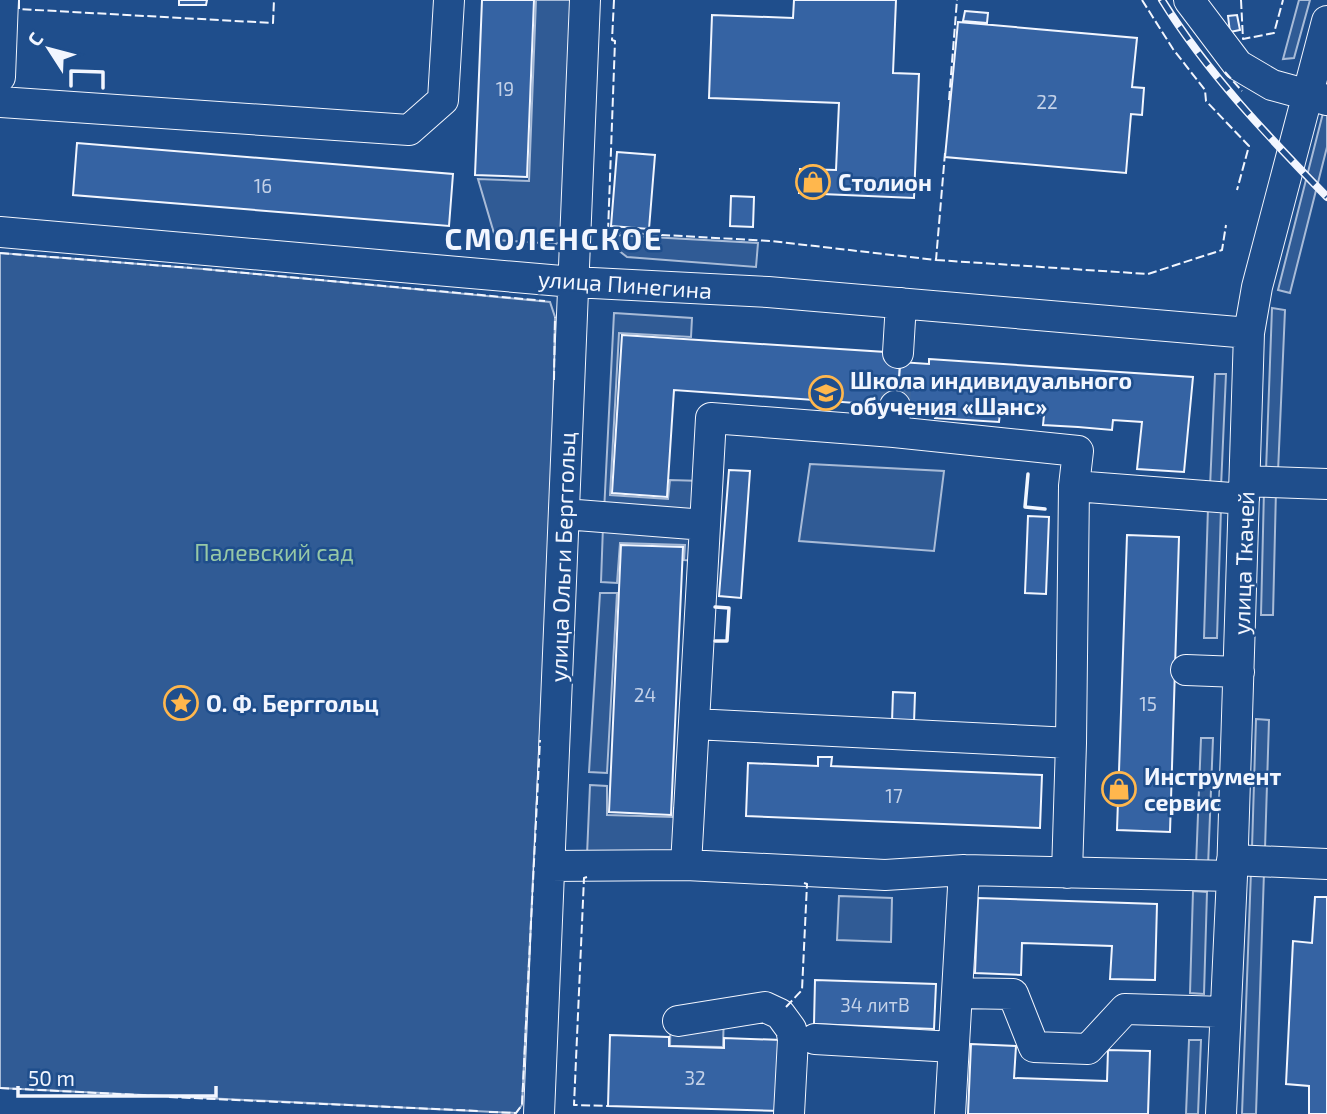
<svg xmlns="http://www.w3.org/2000/svg" width="1327" height="1114" viewBox="0 0 1327 1114" font-family="'Exo 2',sans-serif">
<style>
.built{fill:#305b95;stroke:#a8bbd7;stroke-width:2}
.building{fill:#3563a3;stroke:#f2f6ff;stroke-width:2}
.lines{fill:none;stroke-linecap:round;stroke-linejoin:round}
.minor-tunnel{stroke:#3f679d;stroke-width:30;stroke-dasharray:30 15;stroke-linecap:butt}
.minor-casing{stroke:#f2f6ff;stroke-width:32}
.minor{stroke:#1f4e8c;stroke-width:30}
.rail-casing{stroke:#f2f6ff;stroke-width:8}
.rail{stroke:#1f4e8c;stroke-width:5;stroke-dasharray:16;stroke-linecap:butt}
.fence{stroke:#f2f6ff;stroke-width:2;stroke-dasharray:9 3.5;stroke-linecap:butt}
.wall{stroke:#f2f6ff;stroke-width:3.5}
.labels{text-anchor:middle;dominant-baseline:central;stroke-width:5;stroke-linejoin:round;paint-order:stroke}
.number-label{font-size:19px;fill:#c3d1e8}
.poi-label{font-size:23px;font-weight:bold;fill:#f2f6ff;stroke:#1f4e8c;text-anchor:start}
.street-label{font-size:23px;fill:#f2f6ff;stroke:#1f4e8c}
.park-label{font-size:23px;fill:#97c8a6;stroke:#1f4e8c}
.district-label{font-size:30px;font-weight:bold;letter-spacing:2px;fill:#f2f6ff;stroke:#1f4e8c}
</style>
<rect width="100%" height="100%" fill="#1f4e8c"/>
<!-- built -->
<path class="built" d="M536 0H573L561 241 556 244 496 240 478 179 529 181Z
M1299 0H1310L1294 58 1283 59Z
M1323 113 1327 114V147L1290 293 1278 290Z
M614 235 758 243 756 267 627 257 618 250Z
M0 253 203 269 550 302 555 317 552 485 522 1105 516 1113 0 1088Z
M1272 308 1285 310 1278 472 1266 471Z
M614 313 692 318 691 337 619 333 610 495 668 499 670 480 702 481 700 517 604 512Z
M1215 374H1226L1221 487H1210Z
M810 464 944 471 934 551 799 541Z
M1264 490H1276L1273 615H1261Z
M1208 507 1221 508 1217 638H1204Z
M603 526 698 530 697 561 684 560 685 545 620 543 617 583 601 582Z
M600 593H617L607 773 589 772Z
M1256 719 1269 720 1265 849 1252 848Z
M1201 738H1213L1208 867 1196 866Z
M590 785 607 786V815L673 817 674 808H688L685 860 587 855Z
M1251 871 1264 872 1256 1114H1242Z
M1193 891 1207 892 1204 994 1190 993Z
M839 896 892 898 891 942 837 940Z
M671 1009 724 1011 723 1047 670 1046Z
M1189 1040H1201L1198 1114H1186Z"/>
<!-- building -->
<path class="building" d="M179 0H207L206 5H179Z
M482 0H534L527 177 475 175Z
M794 0H896L893 73 919 74 914 198 799 193 800 169 836 170 839 103 709 98 712 15 793 18Z
M965 11 988 13 987 23 963 21Z
M1237 15 1240 30 1230 32 1228 16Z
M958 22 1137 38 1132 87 1144 88 1142 115 1131 114 1126 173 945 157Z
M77 143 453 174 449 226 73 195Z
M617 152 655 155 649 229 611 226Z
M731 196 754 197 753 227 730 226Z
M622 335 901 353 897 406 674 390 667 497 612 493Z
M929 359 1193 377 1184 472 1137 469 1142 422 1113 420 1112 430 1078 427 1043 425 1044 415 1000 413 999 422 935 418 936 408 897 406 900 362 929 364Z
M729 470 750 471 741 598 719 596Z
M1028 516 1049 517 1046 594 1025 593Z
M1127 535 1179 537 1170 832 1117 830Z
M621 545 683 547 671 815 609 812Z
M893 692 915 693 914 723 892 722Z
M818 757H832L831 766 1042 775 1040 828 746 816 748 763 818 766Z
M1315 897H1327V1114H1309V1086L1286 1084 1293 941 1312 943Z
M978 898 1157 904 1155 980 1110 979 1112 946 1022 943 1021 975 975 973Z
M815 980 936 984 934 1029 814 1024Z
M610 1035 669 1037V1046L724 1048V1038L782 1040 781 1111 608 1106Z
M971 1044 1016 1046 1014 1078 1107 1081 1108 1050 1150 1051 1148 1114H968Z"/>
<g class="lines">
<!-- minor-tunnel -->
<path class="minor-tunnel" d="M895 406 898 353"/>
<!-- minor casing -->
<g class="minor-casing">
<path id="minor" d="M1189 0 1238 65 1272 85 1327 100
M0 77 3 0
M0 102 409 130 443 100 449 0
M0 232 573 282 768 292 1249 333
M898 353 901 303
M894 432 895 406
M1245 481 1327 484
M1074 486 1244 499
M564 514 705 525
M1186 670 1239 672
M1232 860 1327 864
M686 865 711 418 894 432 1078 451 1074 486 1071 743 694 724
M550 866 686 865 885 875 964 870 1232 876
M1067 873 1071 743
M958 993 1013 994 1034 1047 1088 1049 1125 1009 1225 1012
M678 1021 765 1007 780 1014 791 1029 793 1039 789 1114
M815 1039 953 1047
M539 1114 585 0
M950 1114 964 870
M1221 1114 1232 876 1249 333 1257 287 1327 21"/>
</g>
<!-- minor -->
<use href="#minor" class="minor"/>
<!-- rail casing -->
<g class="rail-casing">
<path id="rail" d="M1162 0C1208 74 1267 135 1327 197"/>
</g>
<!-- rail -->
<use href="#rail" class="rail"/>
<!-- fence -->
<path class="fence" d="M19 0V9L273 23 274 0
M614 0 612 40 615 41 608 232 771 241 936 260 945 153
M1142 0 1173 49 1205 90 1206 101 1249 146 1237 190
M1241 0 1243 39 1274 33 1283 0
M1225 72 1242 91
M949 100 957 0
M0 253 192 268
M936 260 1148 274 1222 250 1226 225
M203 269 545 301
M554 380 555 317
M587 877 584 878 574 1105 608 1106
M786 1007 802 990 807 884 804 883
M0 1088 158 1096
M169 1097 480 1111
M489 1112 516 1113 522 1105 540 740"/>
<!-- wall -->
<path class="wall" d="M71 86V71L103 72V88
M1028 474 1025 507 1045 509
M715 607 729 608 727 641H715"/>
</g>
<!-- icons -->
<defs>
<g id="shop-ring" transform="scale(1.75)"><circle r="9.5" fill="#1f4e8c" stroke="#ffb74d" stroke-width="1.5"/><path d="M-5-2.5h2.3a2.7 3.5 0 0 1 5.4 0H5L5.5 6h-11ZM-1.5-2.5h3a1.5 2.3 0 0 0-3 0Z" fill="#ffb74d"/></g>
<g id="school-ring" transform="scale(1.75)"><circle r="9.5" fill="#1f4e8c" stroke="#ffb74d" stroke-width="1.5"/><path d="M0-5L7-2L0 1L-7-2ZM-4 1L0 2.5L4 1V4Q0 6-4 4Z" fill="#ffb74d"/></g>
<g id="sight-ring" transform="scale(1.75)"><circle r="9.5" fill="#1f4e8c" stroke="#ffb74d" stroke-width="1.5"/><path d="M0-6L1.8-2.2L6-1.7L2.9 1.2L3.7 5.4L0 3.3L-3.7 5.4L-2.9 1.2L-6-1.7L-1.8-2.2Z" fill="#ffb74d"/></g>
</defs>
<g fill-rule="evenodd">
<use href="#shop-ring" x="813" y="182"/>
<use href="#school-ring" x="826" y="393"/>
<use href="#sight-ring" x="181" y="703"/>
<use href="#shop-ring" x="1119" y="789"/>
</g>
<g class="labels">
<!-- number labels -->
<g class="number-label">
<text x="505" y="88">19</text>
<text x="1047" y="101">22</text>
<text x="263" y="185">16</text>
<text x="645" y="694">24</text>
<text x="1148" y="703">15</text>
<text x="894" y="795">17</text>
<text x="875" y="1004">34 литВ</text>
<text x="695" y="1077">32</text>
</g>
<!-- poi labels -->
<g class="poi-label">
<text x="838" y="182">Столион</text>
<text x="850" y="380">Школа индивидуального<tspan x="850" dy="26">обучения «Шанс»</tspan></text>
<text x="206" y="703">О. Ф. Берггольц</text>
<text x="1144" y="776">Инструмент<tspan x="1144" dy="26">сервис</tspan></text>
</g>
<!-- street labels -->
<g class="street-label">
<text transform="translate(625 284) rotate(4)">улица Пинегина</text>
<text transform="translate(562 557) rotate(-88)">улица Ольги Берггольц</text>
<text transform="translate(1243 563) rotate(-88)">улица Ткачей</text>
</g>
<!-- park labels -->
<g class="park-label">
<text x="274" y="552">Палевский сад</text>
</g>
<!-- district labels -->
<g class="district-label">
<text x="554" y="238">СМОЛЕНСКОЕ</text>
</g>
</g>
<!-- north arrow -->
<g transform="translate(49 49) rotate(306)" stroke="#1f4e8c" stroke-width="5" paint-order="stroke">
<path d="M0-5L12 26L0 18L-12 26Z" fill="#f2f6ff"/>
<text y="-10" font-size="19" font-weight="bold" text-anchor="middle" fill="#f2f6ff">С</text>
</g>
<!-- scale -->
<path d="M18 1086v10h198v-10" fill="none" stroke="#f2f6ff" stroke-width="3.5"/>
<text x="28" y="1086" font-size="21" fill="#f2f6ff" stroke="#1f4e8c" stroke-width="5" paint-order="stroke">50 m</text>
</svg>
